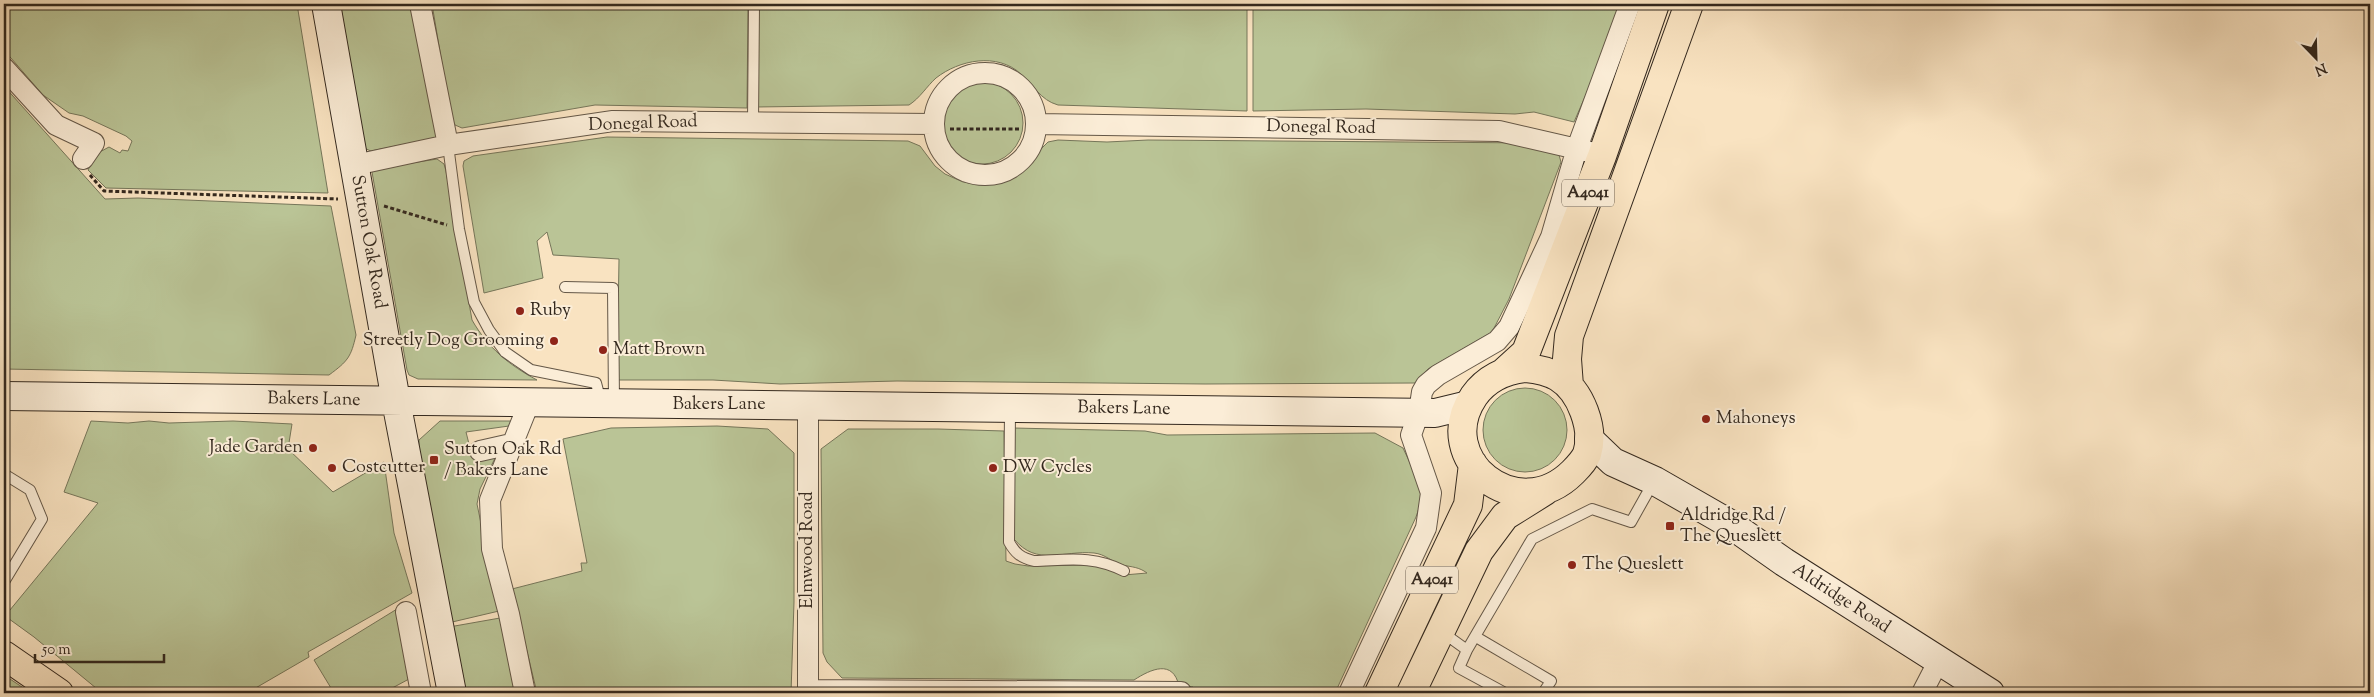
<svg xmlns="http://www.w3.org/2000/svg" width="2374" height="697" viewBox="0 0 2374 697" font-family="'Sorts Mill Goudy',serif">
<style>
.green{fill:#bac496;stroke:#76765a}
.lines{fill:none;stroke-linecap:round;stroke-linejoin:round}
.lane-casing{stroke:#645747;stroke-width:12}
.street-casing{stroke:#645747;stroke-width:22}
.secondary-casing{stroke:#33281e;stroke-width:30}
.highway-casing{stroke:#33281e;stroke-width:30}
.path{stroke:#33281e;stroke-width:3;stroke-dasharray:4 2.5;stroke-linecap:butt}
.lane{stroke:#fbedd7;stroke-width:10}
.street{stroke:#fbedd7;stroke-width:20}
.secondary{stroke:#fbedd7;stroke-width:28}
.highway{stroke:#f9e3c1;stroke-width:28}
.poi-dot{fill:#8f2418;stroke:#fbedd7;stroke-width:2}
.labels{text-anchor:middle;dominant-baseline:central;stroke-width:4;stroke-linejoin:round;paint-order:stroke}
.shield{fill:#fbedd7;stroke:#6f6356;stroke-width:1}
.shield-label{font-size:16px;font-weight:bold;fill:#33281e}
.street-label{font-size:18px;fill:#33281e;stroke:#fbedd7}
.poi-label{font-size:18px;fill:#33281e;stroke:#fbedd7;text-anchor:start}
</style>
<rect width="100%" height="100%" fill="#f9e3c1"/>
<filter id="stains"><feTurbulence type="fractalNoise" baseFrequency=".004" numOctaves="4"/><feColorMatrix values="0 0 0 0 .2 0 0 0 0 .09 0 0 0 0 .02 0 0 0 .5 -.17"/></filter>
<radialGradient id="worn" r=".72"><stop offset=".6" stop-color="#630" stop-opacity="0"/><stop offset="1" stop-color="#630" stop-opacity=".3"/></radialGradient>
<!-- green -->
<path class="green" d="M4 4H297L328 193 106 188 88 170 96 154 109 147 120 153 122 150 128 151 132 141 126 136 83 116 69 113 43 95 4 50Z
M337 4H416L439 133 435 138 371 151 364 148Z
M432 4H748L747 108 595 105 462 128 455 125 451 118Z
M756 4H1247V111L1058 105C1040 100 1034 85 1021 74 997 52 959 60 936 78 927 86 920 98 909 105L756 107Z
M1253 4H1620L1591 83 1574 122 1534 112 1515 114 1366 109 1253 111Z
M941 123a41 41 0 1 1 82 0a41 41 0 1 1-82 0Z
M4 86 105 199 138 198 331 206 356 335C351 357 348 361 329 375L4 369Z
M607 137 908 141 920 146 935 166 945 174 963 182 983 185 995 184 1015 175 1048 142 1058 140 1107 142 1148 140 1536 143 1559 155 1561 162 1509 299 1492 332 1428 369 1415 383 1205 384 897 381 780 384 713 380H617L619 259 553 255 547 232 537 241 543 278 484 293 463 166 464 161 473 156Z
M437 159 444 164 446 171 472 320C488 348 509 365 537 380L418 379 409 375 407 370 372 172 374 169Z
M1483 430a42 42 0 1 1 84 0a42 42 0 1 1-84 0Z
M91 421 128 423 149 421 169 423 233 421 292 424 288 449 333 492 384 462 394 533 412 593 308 652 309 657 247 693H102L34 637 5 616 98 503 64 492Z
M440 421H513V424L509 426 466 432 470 448 497 454 480 489 477 504 499 611 448 623 419 449V440Z
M717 426 768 429 794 453V602L791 693H537L512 589 582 571 581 563H587L563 439 611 428Z
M1013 428 1145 431 1167 435 1375 433 1403 448 1424 493 1416 517 1335 693H1193V687L1179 686C1173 659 1151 669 1134 680L842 678 827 662 823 653 821 449 848 429H938L1004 431 1006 561 1015 564 1028 566 1095 565 1124 575 1147 573C1139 567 1132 567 1122 565 1112 562 1105 554 1094 553 1063 550 1037 567 1014 539Z
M397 609 409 679 383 693H334L314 660Z
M500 618 517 693H460L449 627Z
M4 675 31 693H4Z"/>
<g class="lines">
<!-- lane casing -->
<g class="lane-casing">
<path id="lane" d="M753 122 754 4
M448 145 459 229 474 302 489 330 505 352 531 370 596 383 601 402
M565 287 613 288 614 403
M1010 409 1009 542C1015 553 1021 558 1034 561 1068 560 1093 555 1124 571
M4 474 30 490 42 519 4 582
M1442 632 1467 650 1532 539 1592 509 1631 522 1654 481
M1476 637 1551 681 1543 693
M1467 650 1459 668 1505 693"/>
</g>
<!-- street casing -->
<g class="street-casing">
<path id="street" d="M420 4 448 145
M4 68 56 125 94 143 83 159
M934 124a51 51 0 1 1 102 0a51 51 0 1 1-102 0Z
M1037 124 1499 131 1590 152
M355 165 448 145 613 121 933 124
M808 406V693
M480 451 511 444
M406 612 421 693
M808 690 1181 692
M525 693 509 614 492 549 490 500 529 403
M1349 693 1426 528 1431 493 1411 435 1419 412 1422 392 1426 385 1438 375 1497 341 1509 327 1551 237 1577 148 1630 4
M1922 693 1938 662"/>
</g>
<!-- secondary casing -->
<g class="secondary-casing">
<path id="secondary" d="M326 4 396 401 452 693
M4 396 1435 413 1468 405
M1589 439 1613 462 1655 481 1730 524 1784 562 1990 693"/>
</g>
<!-- highway casing -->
<g class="highway-casing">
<path id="highway" d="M1526 368C1537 369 1548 371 1558 377 1581 391 1595 429 1587 454 1584 461 1578 467 1573 472 1517 528 1431 459 1474 396 1487 378 1505 370 1526 368Z
M1504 372 1526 352 1602 156 1655 4
M1569 386 1567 359 1569 336 1689 4
M4 655 59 693
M1379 693 1468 505 1473 464
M1411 693 1479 551 1505 516 1545 491"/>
</g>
<!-- path -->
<path class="path" d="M950 129H1021
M90 175 104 191 338 199
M384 206 447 225"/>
<!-- lane -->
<use href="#lane" class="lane"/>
<!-- street -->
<use href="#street" class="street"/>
<!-- secondary -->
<use href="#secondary" class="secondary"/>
<!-- highway -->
<use href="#highway" class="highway"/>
</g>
<!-- markers -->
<g class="poi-dot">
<circle cx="520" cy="311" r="5"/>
<circle cx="554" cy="341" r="5"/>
<circle cx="603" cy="350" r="5"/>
<circle cx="1706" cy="419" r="5"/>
<circle cx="313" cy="448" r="5"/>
<rect x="429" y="455" width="10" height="10" rx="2.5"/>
<circle cx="332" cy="468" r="5"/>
<circle cx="993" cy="468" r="5"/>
<rect x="1665" y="521" width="10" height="10" rx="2.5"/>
<circle cx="1572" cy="565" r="5"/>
</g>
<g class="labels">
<!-- shield labels -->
<g class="shield">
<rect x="1562" y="179.5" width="52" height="27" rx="4"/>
<rect x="1406" y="566.5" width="52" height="27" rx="4"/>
</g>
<g class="shield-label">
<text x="1588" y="193">A4041</text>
<text x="1432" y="580">A4041</text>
</g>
<!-- street labels -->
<g class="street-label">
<text transform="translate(643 124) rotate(-2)">Donegal Road</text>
<text transform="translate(1321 128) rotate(1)">Donegal Road</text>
<text transform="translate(368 242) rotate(80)">Sutton Oak Road</text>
<text transform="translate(314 400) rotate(1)">Bakers Lane</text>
<text x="719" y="405">Bakers Lane</text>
<text transform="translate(1124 409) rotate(1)">Bakers Lane</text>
<text transform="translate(808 550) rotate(-90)">Elmwood Road</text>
<text transform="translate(1841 599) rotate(33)">Aldridge Road</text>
</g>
<!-- poi labels -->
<g class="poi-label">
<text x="530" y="311">Ruby</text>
<text x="544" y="341" text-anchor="end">Streetly Dog Grooming</text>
<text x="613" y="350">Matt Brown</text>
<text x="1716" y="419">Mahoneys</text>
<text x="303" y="448" text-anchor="end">Jade Garden</text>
<text x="444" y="450">Sutton Oak Rd<tspan x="444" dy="21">/ Bakers Lane</tspan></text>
<text x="342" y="468">Costcutter</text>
<text x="1003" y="468">DW Cycles</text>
<text x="1680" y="516">Aldridge Rd /<tspan x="1680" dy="21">The Queslett</tspan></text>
<text x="1582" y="565">The Queslett</text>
</g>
</g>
<!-- margin -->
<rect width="2374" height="697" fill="none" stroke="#f9e3c1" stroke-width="20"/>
<rect x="5" y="5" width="2364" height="687" fill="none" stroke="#33281e" stroke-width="2.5"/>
<rect x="10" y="10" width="2354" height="677" fill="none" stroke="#33281e"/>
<!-- north arrow -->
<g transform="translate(2316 58) rotate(157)" stroke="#fbedd7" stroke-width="4" paint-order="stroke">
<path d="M0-4L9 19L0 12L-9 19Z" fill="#33281e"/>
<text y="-8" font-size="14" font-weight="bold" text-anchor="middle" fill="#33281e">N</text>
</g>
<!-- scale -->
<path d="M35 654v8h129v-8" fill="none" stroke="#33281e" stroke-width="2.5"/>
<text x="42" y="654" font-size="15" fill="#33281e" stroke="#fbedd7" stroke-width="4" paint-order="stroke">50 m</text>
<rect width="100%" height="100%" filter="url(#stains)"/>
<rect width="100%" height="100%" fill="url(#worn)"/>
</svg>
